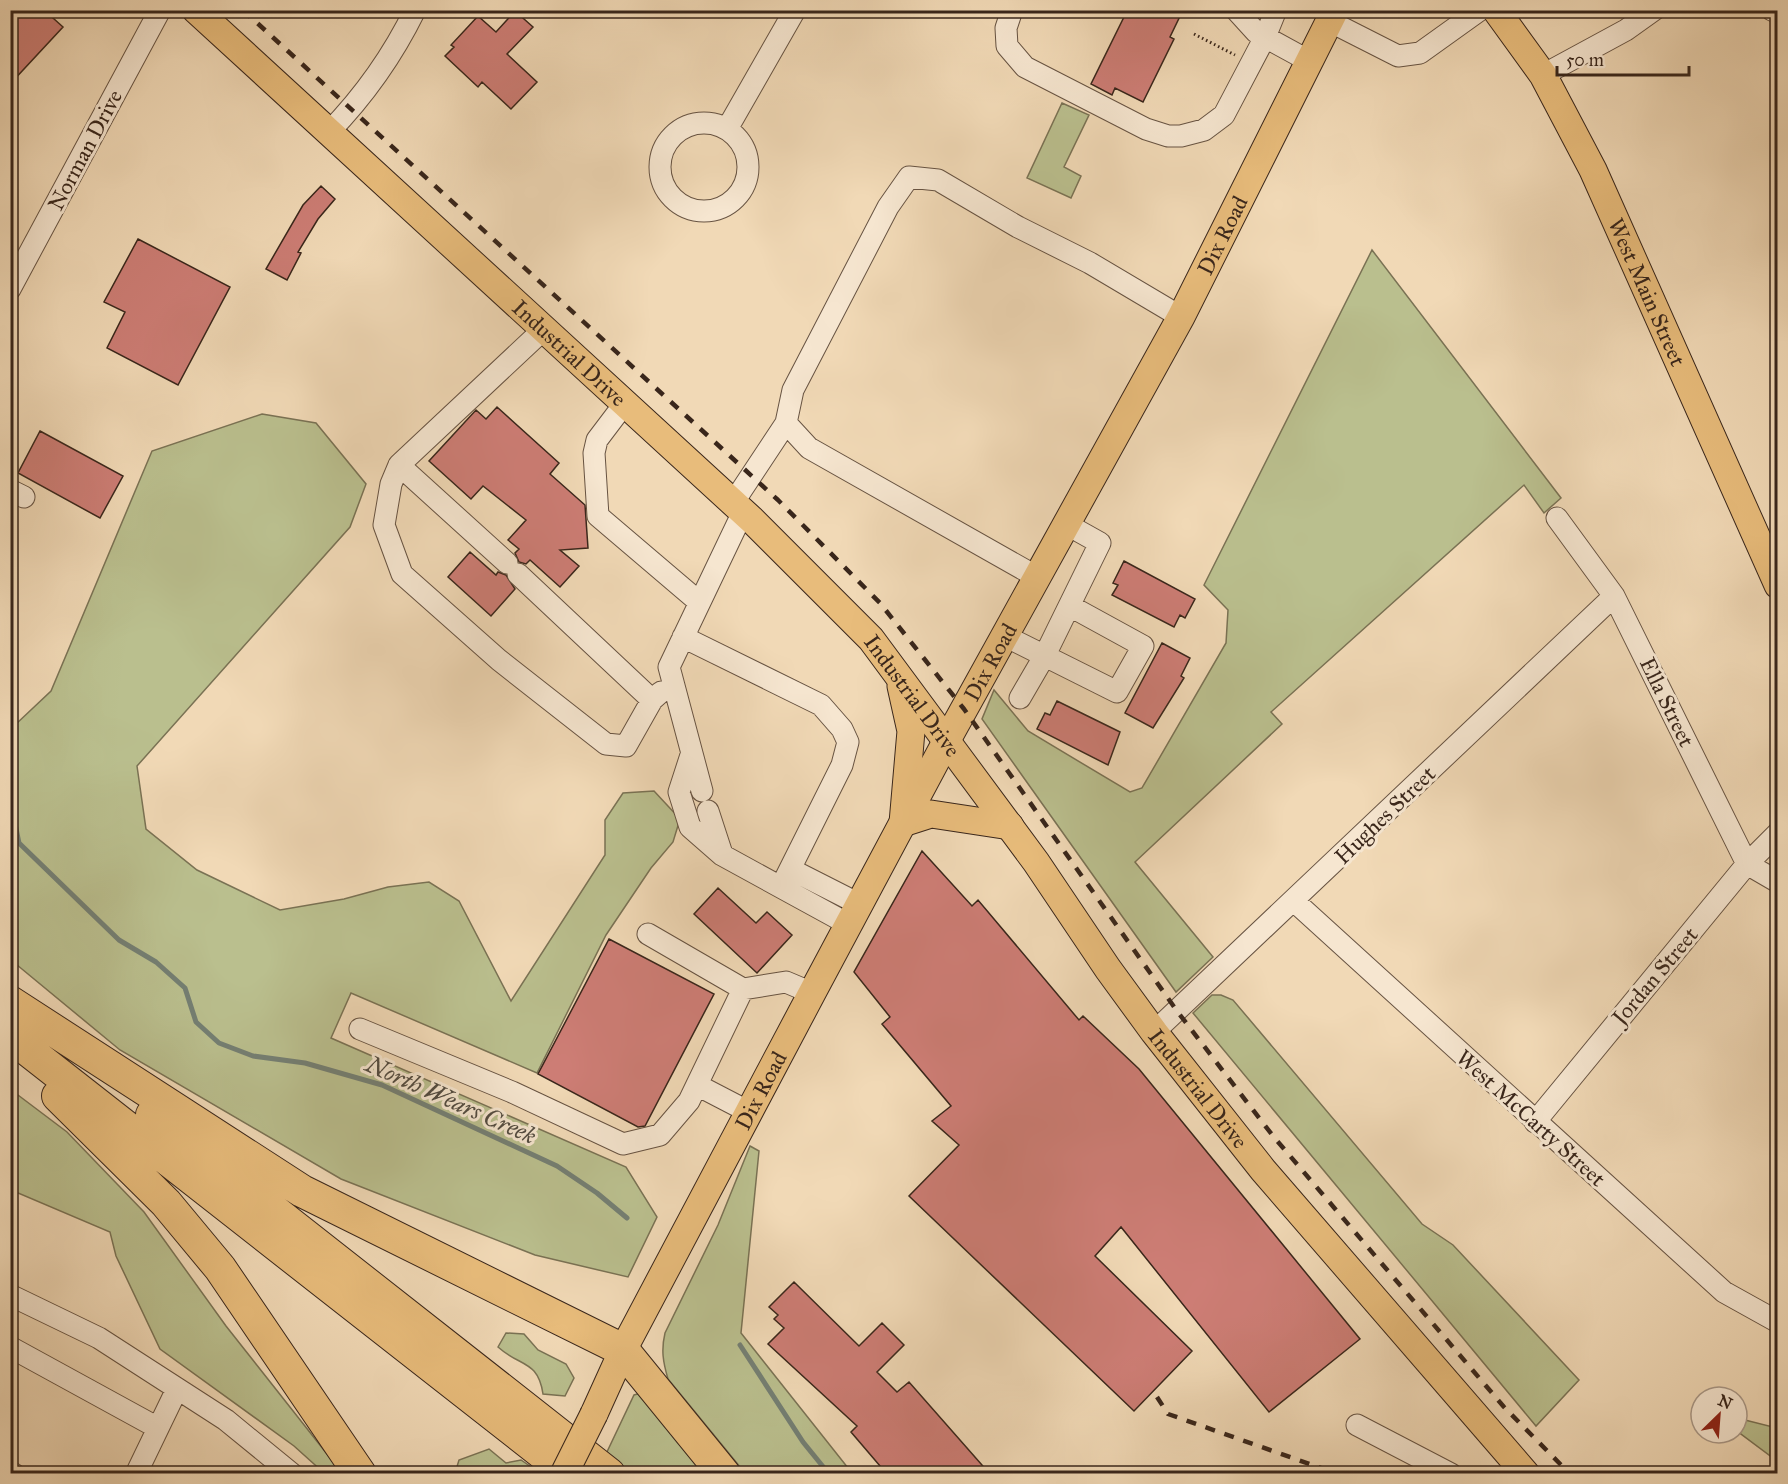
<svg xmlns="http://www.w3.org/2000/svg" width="1788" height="1484" viewBox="0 0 1788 1484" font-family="'IM FELL Great Primer',serif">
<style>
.green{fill:#babf8e;stroke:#7a7254;stroke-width:1.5}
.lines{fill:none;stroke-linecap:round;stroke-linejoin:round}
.stream{stroke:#747f73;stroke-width:5}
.building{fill:#cd7d75;stroke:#39261b;stroke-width:1.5}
.minor-casing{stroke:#675342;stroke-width:23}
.major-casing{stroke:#39261b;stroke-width:29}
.highway-casing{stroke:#39261b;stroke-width:34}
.path{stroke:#39261b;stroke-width:3;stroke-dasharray:1.5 3;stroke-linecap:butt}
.minor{stroke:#f6e6d0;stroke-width:21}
.major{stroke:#e8bc7b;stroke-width:27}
.highway{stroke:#e8bc7b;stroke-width:32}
.rail{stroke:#39261b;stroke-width:4.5;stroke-dasharray:10 10;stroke-linecap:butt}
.major-bridge-casing{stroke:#39261b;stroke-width:29;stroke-linecap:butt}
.major-bridge{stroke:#e8bc7b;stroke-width:27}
.labels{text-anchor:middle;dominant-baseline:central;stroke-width:6;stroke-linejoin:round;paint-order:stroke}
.street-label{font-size:22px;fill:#39261b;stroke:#f6e6d0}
.water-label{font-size:24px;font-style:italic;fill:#524b40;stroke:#f6e6d0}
</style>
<rect width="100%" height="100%" fill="#f1d9b6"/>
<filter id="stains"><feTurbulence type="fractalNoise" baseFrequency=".00333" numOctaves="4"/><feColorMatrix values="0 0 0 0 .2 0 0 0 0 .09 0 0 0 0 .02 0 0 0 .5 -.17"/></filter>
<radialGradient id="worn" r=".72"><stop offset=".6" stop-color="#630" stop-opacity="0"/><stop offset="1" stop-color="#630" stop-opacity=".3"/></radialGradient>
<!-- green -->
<path class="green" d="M1062 103 1089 115 1064 167 1081 176 1071 198 1027 178Z
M1372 250 1561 498 1544 513 1524 485 1271 712 1282 724 1135 862 1213 957 1176 992 982 719 994 690 1028 731 1130 792 1142 788 1226 643 1228 610 1204 585Z
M262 414 316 423 366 484 350 527 137 766 146 829 197 870 280 910 344 899 388 887 429 882 459 901 511 1001 605 855V820L623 793 654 791 680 819 673 842 651 868 606 935 537 1073 351 993 331 1038 626 1167 657 1217 628 1277 535 1255 341 1179 120 1050 11 960 10 724 15 725 51 691 152 451Z
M1212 995H1221L1233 1000 1422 1224 1453 1245 1579 1380 1536 1426 1193 1013Z
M10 1089 67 1132 144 1212 226 1326 342 1473H324L294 1446 160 1349 116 1256 110 1232 11 1190Z
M750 1146 759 1151 741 1333 852 1473H745L668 1379C663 1362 661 1350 665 1333L718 1225Z
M506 1333 524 1334 538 1350 566 1364 574 1378 565 1396 543 1394C538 1360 520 1367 498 1347Z
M641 1393 709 1473H630L606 1454 634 1395Z
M1737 1418 1777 1428V1461L1737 1431Z
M489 1449 506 1463 521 1460 537 1471 536 1473H455L459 1460Z"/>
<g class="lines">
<!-- stream -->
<path class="stream" d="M10 800 19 843 119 940 156 962 185 988 196 1022 219 1043 253 1056 305 1063 382 1085 557 1166 597 1193 627 1218
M740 1345 803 1442 829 1474"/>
</g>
<!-- building -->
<path class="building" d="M10 10H44L63 27 10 84Z
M1133 10H1183L1170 37 1174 39 1143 102 1115 88 1112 95 1091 84 1125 15 1130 17Z
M515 11 533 27 507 54 537 82 511 109 482 82 478 87 445 56 454 47 451 45 478 16 496 32Z
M321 186 335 199 318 219 298 252 301 253 287 280 266 269 303 205Z
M138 239 230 287 178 385 107 348 125 312 104 302Z
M497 407 559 463 550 474 585 505 588 548 560 550 579 566 560 587 530 560 526 564 519 562 515 553 519 549 508 540 526 520 483 486 471 499 429 461 476 410 486 419Z
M40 431 123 476 100 518 18 473Z
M470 552 496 575 498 572 506 575 515 589 491 616 448 577Z
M1124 561 1195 599 1185 618 1180 615 1174 627 1112 595 1118 585 1113 583Z
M1162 643 1190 658 1181 676 1184 678 1153 728 1125 713Z
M1057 701 1120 732 1108 765 1037 729 1045 713 1050 715Z
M922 851 972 906 978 900 1079 1020 1083 1016 1139 1069 1360 1339 1269 1412 1121 1227 1095 1256 1192 1351 1134 1411 909 1196 959 1145 932 1121 951 1106 882 1024 890 1017 854 972Z
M718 888 756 923 767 912 792 935 757 973 694 914Z
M609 939 714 994 645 1126 638 1127 538 1074Z
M794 1282 859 1346 882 1323 904 1345 877 1372 897 1392 909 1382 989 1473H886L851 1432 857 1426 768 1344 784 1328 774 1319 778 1315 769 1307Z"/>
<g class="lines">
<!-- minor casing -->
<g class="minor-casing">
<path id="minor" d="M1012 10 1006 28 1007 46 1025 67 1146 129 1168 136H1181L1204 130 1224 115 1265 37 1276 10
M1236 10 1256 32 1309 61
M1772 10 1778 13
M1329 21 1398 56 1420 53 1480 10
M1543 75 1626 30 1654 10
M660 167a44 44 0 1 1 88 0a44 44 0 1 1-88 0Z
M727 129 795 10
M329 132C365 95 392 57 415 10
M10 289 160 10
M625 403 597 440 594 453 598 516 699 602
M399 465 544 329
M10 490 24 497
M733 503 786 423
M1557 518 1614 596 1747 864 1778 882
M507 563 399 465 391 484 384 525 402 574 499 660 606 744 626 746 652 700
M518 574 652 700 661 692
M1037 577 809 448 786 423 793 390 888 207 909 177 938 180 1018 227 1090 263 1181 317
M1005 636 1117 692 1143 646 1070 606
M683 637 821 705 842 729 848 742 842 765 781 887
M1020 698 1045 655 1100 543 1066 524
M691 755 679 792 690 827 722 855 848 924
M702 791 669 667 743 512
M708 811 722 854
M790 869 859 904
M1294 901 1724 1292 1778 1322
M743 989 786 982 812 993
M360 1029 512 1092 623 1144 660 1135 689 1101 743 989 648 934
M1154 1032 1614 596
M697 1085 749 1112
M1535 1122 1747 864 1778 833
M10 1295 99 1338 226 1420 292 1474
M10 1347 158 1428
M1357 1425 1451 1474
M10 1472 14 1474
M136 1474 177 1389"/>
</g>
<!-- major casing -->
<g class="major-casing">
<g id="major">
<path id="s1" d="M196 10 752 520 871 639 1036 862 1108 969 1154 1032 1263 1170 1526 1474"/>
<path id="s2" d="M1496 10 1543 75 1593 170 1778 585"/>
<path d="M901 686 911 731 903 823 931 814 1010 826"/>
<path id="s3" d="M594 1414 623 1350 812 993 947 740 1181 317 1335 10"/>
</g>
</g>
<!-- highway casing -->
<g class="highway-casing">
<path id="highway" d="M10 1002 302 1191 623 1350 724 1474
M10 1036 569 1474
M58 1096 166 1203 220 1268 360 1474
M152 1115 609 1474"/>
</g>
<!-- path -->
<path class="path" d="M1194 34 1235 55"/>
<!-- minor -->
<use href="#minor" class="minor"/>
<!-- major -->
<use href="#major" class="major"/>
<!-- highway -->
<use href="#highway" class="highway"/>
<!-- rail -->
<path class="rail" d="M243 10 778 500 880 603 964 709 1177 1011 1273 1136 1504 1407 1570 1474
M1157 1397 1168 1414 1338 1474"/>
<!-- major-bridge casing -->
<g class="major-bridge-casing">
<path id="major-bridge" d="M564 1474 594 1414"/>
</g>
<!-- major-bridge -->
<use href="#major-bridge" class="major-bridge"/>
</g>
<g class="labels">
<!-- street labels -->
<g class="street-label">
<text transform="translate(85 150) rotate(-62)">Norman Drive</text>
<text stroke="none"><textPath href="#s3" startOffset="1336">Dix Road</textPath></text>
<text stroke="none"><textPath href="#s2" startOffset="321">West Main Street</textPath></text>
<text stroke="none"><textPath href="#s1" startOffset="507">Industrial Drive</textPath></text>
<text stroke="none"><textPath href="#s3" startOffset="850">Dix Road</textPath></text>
<text stroke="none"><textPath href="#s1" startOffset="993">Industrial Drive</textPath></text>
<text transform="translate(1667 702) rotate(64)">Ella Street</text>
<text transform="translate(1385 815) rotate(-44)">Hughes Street</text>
<text transform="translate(1655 976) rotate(-50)">Jordan Street</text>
<text stroke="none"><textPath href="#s1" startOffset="1479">Industrial Drive</textPath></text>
<text stroke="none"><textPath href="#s3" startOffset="364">Dix Road</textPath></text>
<text transform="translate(1531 1118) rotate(42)">West McCarty Street</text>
</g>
<!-- water labels -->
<g class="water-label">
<text transform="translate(451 1100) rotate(24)">North Wears Creek</text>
</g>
</g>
<!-- margin -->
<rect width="1788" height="1484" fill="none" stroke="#f1d9b6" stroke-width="36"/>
<rect x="12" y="12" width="1764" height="1460" fill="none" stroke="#39261b" stroke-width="3"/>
<rect x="18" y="18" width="1752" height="1448" fill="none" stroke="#39261b" stroke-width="1.5"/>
<!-- north arrow -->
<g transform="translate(1719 1415) rotate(25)"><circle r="28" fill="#f6e6d0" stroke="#aa9988" stroke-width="1.5"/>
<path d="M0-4.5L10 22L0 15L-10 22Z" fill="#8f2418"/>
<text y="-9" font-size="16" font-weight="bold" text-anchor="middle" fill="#39261b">N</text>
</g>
<!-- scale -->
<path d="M1557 66v9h132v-9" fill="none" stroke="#39261b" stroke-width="3"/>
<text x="1566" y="66" font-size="18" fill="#39261b" stroke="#f6e6d0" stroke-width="4.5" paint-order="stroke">50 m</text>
<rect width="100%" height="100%" filter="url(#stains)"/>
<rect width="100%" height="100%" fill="url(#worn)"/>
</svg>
